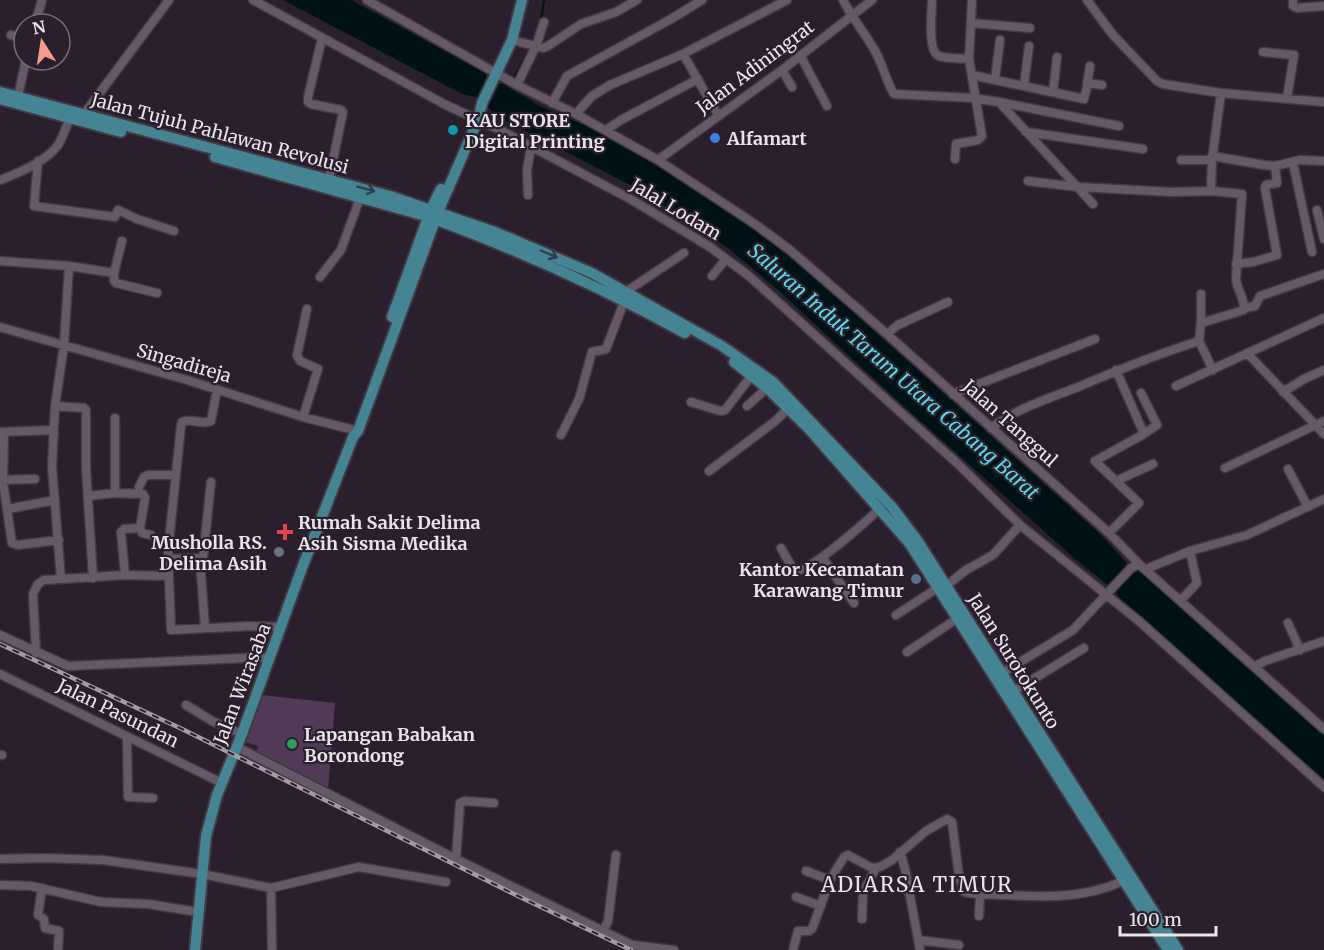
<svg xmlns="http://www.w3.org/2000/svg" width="1324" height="950" viewBox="0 0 1324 950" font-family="Merriweather,serif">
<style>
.green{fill:#513a56}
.water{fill:#001216}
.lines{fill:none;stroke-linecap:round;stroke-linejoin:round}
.stream{stroke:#001216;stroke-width:2}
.minor-casing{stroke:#423944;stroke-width:11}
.major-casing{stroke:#423944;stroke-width:14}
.minor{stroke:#655968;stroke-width:8}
.major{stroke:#458493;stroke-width:10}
.rail-casing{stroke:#a49ba6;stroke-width:4.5}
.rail{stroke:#2a1f2d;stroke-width:2;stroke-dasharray:7;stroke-linecap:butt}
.oneway{stroke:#323d4c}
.culture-dot{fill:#0f9aa8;stroke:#2a1f2d;stroke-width:2}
.shop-dot{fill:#3f7fe0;stroke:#2a1f2d;stroke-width:2}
.health-dot{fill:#e0444e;stroke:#2a1f2d;stroke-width:2}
.worship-dot{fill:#6b7280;stroke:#2a1f2d;stroke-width:2}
.service-dot{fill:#5c6f8a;stroke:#2a1f2d;stroke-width:2}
.leisure-dot{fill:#2e9e5b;stroke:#2a1f2d;stroke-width:2}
.labels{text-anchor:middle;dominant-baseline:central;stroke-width:4.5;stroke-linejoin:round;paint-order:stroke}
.street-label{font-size:18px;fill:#eae3ec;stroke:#2a1f2d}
.poi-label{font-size:18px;font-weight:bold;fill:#eae3ec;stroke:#2a1f2d;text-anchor:start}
.water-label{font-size:20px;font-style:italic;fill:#5ad9e9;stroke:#2a1f2d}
.quarter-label{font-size:21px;letter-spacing:1.5px;fill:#eae3ec;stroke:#2a1f2d}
</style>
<rect width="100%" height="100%" fill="#2a1f2d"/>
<!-- green -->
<path class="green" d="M262 695 335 703 328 790 256 754 258 746 245 742Z"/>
<!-- water -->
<path class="water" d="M283 0H351L485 73C488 80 495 85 503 84L540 106 604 134 657 163 755 228 812 275 1101 535 1131 568 1147 574 1324 735V785L1123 603 1113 589 1074 558 897 400 777 289 728 248 638 189 497 116 476 97 462 94Z"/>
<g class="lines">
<!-- stream -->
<path class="stream" d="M541 21 544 0
M513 80 530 48"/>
<!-- minor casing -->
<g class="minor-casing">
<path id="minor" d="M253 0 446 105 498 129 632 200 710 247 749 276 958 464 1020 525 1140 622 1324 787
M367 0 517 85 576 114 658 160 755 224 790 250 887 334 1109 533 1139 564 1324 729
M843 0C852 18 865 33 875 51 883 65 886 81 894 94L973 98 999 102 1093 204
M932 0C932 11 927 52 939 56 948 59 960 58 969 59
M1087 0 1113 35 1157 81 1163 84 1221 93 1324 102
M1293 0V6L1297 8 1324 6
M971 23 1030 28
M35 24 42 0
M11 35 24 38
M322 38 308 97V102L311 104 341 110 343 112 329 179
M512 40 543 48 548 46 581 24 616 12 637 0
M1263 52 1294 55 1287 98
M683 54 718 115
M800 55 827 106
M782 70 792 87
M972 75 1084 99 1088 83 1102 85
M995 79 1000 40
M1087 84 1090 66
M517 85 536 46 544 22
M1024 85 1029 46
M1053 92 1057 57
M18 96 26 60
M999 102 1119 126
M552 103 567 76 671 19 702 0
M84 114 169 0
M576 114 592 96 610 85 683 54 787 0
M606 130 621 120 698 79
M1026 132 1143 149
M1212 156 1264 165 1275 166 1300 160 1324 161
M955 159 956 144 978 140 982 136 969 59 972 0
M658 160 782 70 872 0
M1181 160H1212
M38 161 34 206 115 217 118 210 137 219 174 231
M1293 163 1312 252
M0 180C19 173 46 162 58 145 63 137 66 127 70 118
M1028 181 1078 187 1172 192 1211 191
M528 195 527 170 531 148
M1317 210 1324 239
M122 241 114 273V281L116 283 157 293
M0 261 69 266 114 273
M1236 264 1253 262 1277 255 1265 188 1266 185 1277 183 1275 166
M69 266 64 345 55 406 84 408 86 410V468L93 578
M712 276 726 259
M320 277 341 250 360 198
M627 291 684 253
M1201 294V323
M1244 308 1255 306 1260 296 1324 274
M0 327 187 380 303 417 358 431
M887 334 898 325 948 302
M1199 341 1213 370
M1247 353 1324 434
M1176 386 1324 318
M217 390 211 421C202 425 192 418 182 422L181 426 168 551 171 630 250 626 281 627
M1283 392 1304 379 1324 370
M1141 393 1157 425 1144 434
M953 394 1095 339
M691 402 720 411 725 410 752 375
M55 406 52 467 61 579
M747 406 767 388
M303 417 318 369 300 361 297 355 307 309
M991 428C1017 408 1048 399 1078 387 1118 370 1158 354 1199 341L1201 323 1244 310C1245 298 1237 290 1236 279L1242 194 1211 191 1212 160 1221 93
M0 432 53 430
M4 433 3 482 12 543 18 545 59 540
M561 435 579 399 592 352 606 349 624 302
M1225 468 1324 421
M1288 469 1308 507
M709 471 774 422 788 409
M0 480 35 479
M1116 481 1153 464
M139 487 144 477 148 475H176
M115 493V418
M88 496 115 493 143 494 145 498 140 528
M8 509 55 500
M1109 533 1139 503 1095 461 1144 434 1116 370
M781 548 794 571C808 574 868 520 880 508
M822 557 854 603
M168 559 203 558 211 482
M200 560 205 628
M1146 569 1190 551 1247 535 1324 499
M125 575 121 532 124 529 140 528 142 533 151 535
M947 585 966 570 993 555 1020 525
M1181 600 1197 583 1190 551
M896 615 939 587
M1288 623 1300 650
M0 635 68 666 269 657
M907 652 958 618
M36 653 33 594 38 584 44 580 61 579 125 575 168 576
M1255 666 1265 661 1324 641
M1002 673 1073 630 1131 568 1139 564
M0 674 222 783
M1014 691 1084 648
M186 705 212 721 242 734
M127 738 128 797 153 798
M237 747 456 859 632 945 674 950
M0 755H2
M900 852 905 869 920 950
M0 859 45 858 103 860 202 874 271 888 359 867 446 882
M456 859 460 803 465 801 494 803
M806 871 830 880
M0 885 31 886 101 902 148 904 198 912
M42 888 38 915 44 919 45 928 59 931 58 950
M271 888 272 950
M796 897 821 906
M979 916 980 894
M862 919 863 892 876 868
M603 931 608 921 616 855
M918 940 959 945
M793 950 798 931H809L812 929 830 880 844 857 848 855 872 868 880 867 892 860 926 831 947 819 952 822 959 876 964 892C977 895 990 894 1002 895 1044 897 1084 899 1123 881"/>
</g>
<!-- major casing -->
<g class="major-casing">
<path id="major" d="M0 92 390 196 495 232 592 273 722 346 773 382 892 507 917 540 1178 950
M0 99 121 132
M215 157 429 217C516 249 603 288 685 333
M392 317 431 209 441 189
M734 362 767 388 809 429 910 544 1168 950
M195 950 206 836 217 795 242 734 302 568 353 437 358 431 438 212 478 120 482 103 512 40 522 0"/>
</g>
<!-- minor -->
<use href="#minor" class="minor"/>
<!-- major -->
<use href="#major" class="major"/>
<!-- rail casing -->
<g class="rail-casing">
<path id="rail" d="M0 644 182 729 518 896 631 950"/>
</g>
<!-- rail -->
<use href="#rail" class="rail"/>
</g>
<!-- one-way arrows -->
<defs><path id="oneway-shaft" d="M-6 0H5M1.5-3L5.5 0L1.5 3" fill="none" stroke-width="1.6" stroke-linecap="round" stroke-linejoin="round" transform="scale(1.5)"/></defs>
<g class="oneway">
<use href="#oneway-shaft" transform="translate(366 189) rotate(15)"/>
<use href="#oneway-shaft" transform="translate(549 254) rotate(23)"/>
</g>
<!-- markers -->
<circle class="culture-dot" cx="453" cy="130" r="6"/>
<circle class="shop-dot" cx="715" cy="138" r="6"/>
<path class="health-dot" d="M282 523h6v6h6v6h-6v6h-6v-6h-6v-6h6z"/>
<circle class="worship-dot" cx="279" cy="552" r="6"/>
<circle class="service-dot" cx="916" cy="579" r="6"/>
<circle class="leisure-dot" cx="292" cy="744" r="6"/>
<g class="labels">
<!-- street labels -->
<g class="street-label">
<text transform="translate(755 67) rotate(-37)">Jalan Adiningrat</text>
<text transform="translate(220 133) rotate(15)">Jalan Tujuh Pahlawan Revolusi</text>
<text transform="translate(676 209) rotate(31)">Jalal Lodam</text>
<text transform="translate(184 363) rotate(16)">Singadireja</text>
<text transform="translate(1010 423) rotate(42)">Jalan Tanggul</text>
<text transform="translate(1014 661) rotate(58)">Jalan Surotokunto</text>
<text transform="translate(242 684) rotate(-69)">Jalan Wirasaba</text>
<text transform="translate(118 713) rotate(26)">Jalan Pasundan</text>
</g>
<!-- poi labels -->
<g class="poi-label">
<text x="465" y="120">KAU STORE<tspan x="465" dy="21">Digital Printing</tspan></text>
<text x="727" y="138">Alfamart</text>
<text x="298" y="522">Rumah Sakit Delima<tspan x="298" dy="21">Asih Sisma Medika</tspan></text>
<text x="267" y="542" text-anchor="end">Musholla RS.<tspan x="267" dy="21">Delima Asih</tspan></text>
<text x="904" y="569" text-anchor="end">Kantor Kecamatan<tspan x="904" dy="21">Karawang Timur</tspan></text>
<text x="304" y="734">Lapangan Babakan<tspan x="304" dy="21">Borondong</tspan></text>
</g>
<!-- water labels -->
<g class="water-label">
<text transform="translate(894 371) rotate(41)">Saluran Induk Tarum Utara Cabang Barat</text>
</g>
<!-- quarter labels -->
<g class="quarter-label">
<text x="917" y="884">ADIARSA TIMUR</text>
</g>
</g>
<!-- north arrow -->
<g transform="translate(42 42) rotate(348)"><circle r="28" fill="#2a1f2d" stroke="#776d79" stroke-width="1.5"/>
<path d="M0-4.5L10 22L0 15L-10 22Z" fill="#f49d8d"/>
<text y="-9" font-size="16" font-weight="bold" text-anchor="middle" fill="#eae3ec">N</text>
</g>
<!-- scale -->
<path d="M1120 926v9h96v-9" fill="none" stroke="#eae3ec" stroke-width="3"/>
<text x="1129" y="926" font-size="18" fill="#eae3ec" stroke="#2a1f2d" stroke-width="4.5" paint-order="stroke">100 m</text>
</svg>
